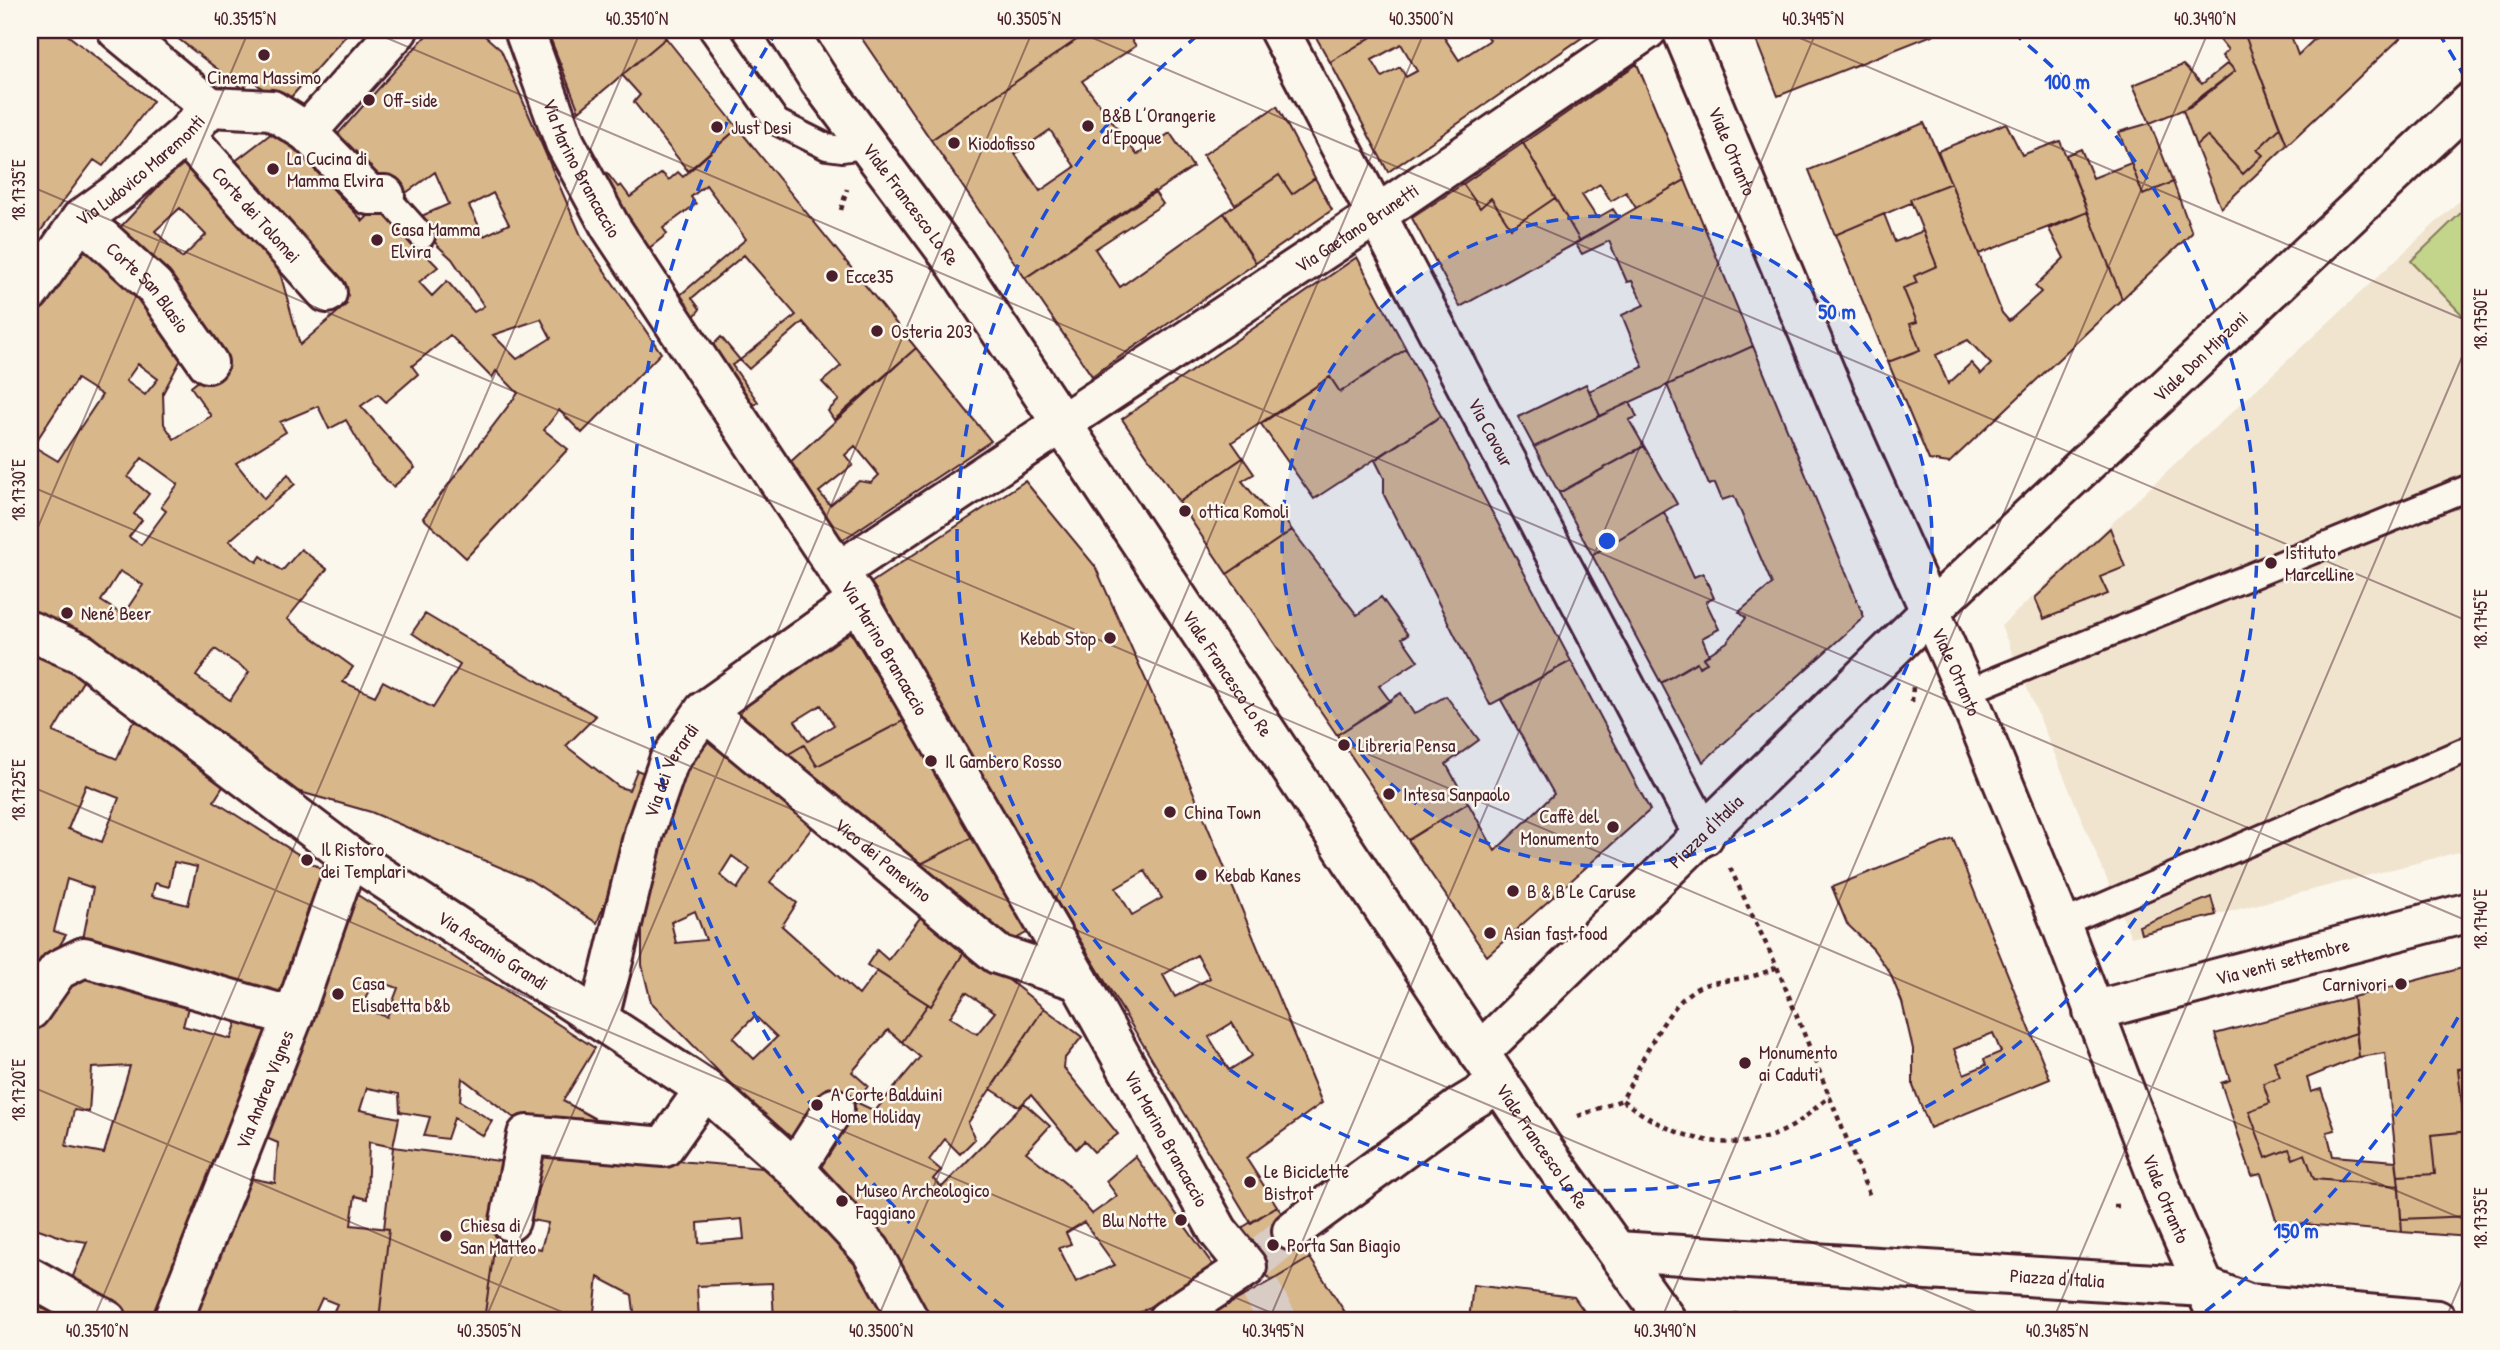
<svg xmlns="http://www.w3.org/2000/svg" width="2500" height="1350" viewBox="0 0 2500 1350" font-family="'Patrick Hand',sans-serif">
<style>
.built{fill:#f0e4cf}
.green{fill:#c2d58a;stroke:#867a5a;stroke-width:2}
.building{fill:#d8b78b;stroke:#4a1f2b;stroke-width:2;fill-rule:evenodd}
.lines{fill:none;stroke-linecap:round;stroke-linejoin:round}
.pedestrian-tunnel{stroke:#d8ccc5;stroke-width:38;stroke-dasharray:38 19;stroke-linecap:butt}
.service-casing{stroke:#4a1f2b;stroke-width:30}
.pedestrian-casing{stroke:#4a1f2b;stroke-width:44}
.minor-casing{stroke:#4a1f2b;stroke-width:44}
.tertiary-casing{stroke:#4a1f2b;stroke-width:44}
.path{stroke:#4a1f2b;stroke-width:4.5;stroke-dasharray:5 5;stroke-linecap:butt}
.service{stroke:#fbf7ec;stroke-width:24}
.pedestrian{stroke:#fbf7ec;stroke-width:38}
.minor{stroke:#fbf7ec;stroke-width:38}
.tertiary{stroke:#fbf7ec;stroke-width:38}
.ticks{fill:none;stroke:#4a1f2b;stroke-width:2;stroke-opacity:0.45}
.ring{fill:none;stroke:#1d4ed8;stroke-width:3.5;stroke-dasharray:12 9}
.poi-dot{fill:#4a1f2b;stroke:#fbf7ec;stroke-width:2.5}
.labels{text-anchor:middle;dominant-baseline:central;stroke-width:5;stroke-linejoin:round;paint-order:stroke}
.poi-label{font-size:19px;fill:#4a1f2b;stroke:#fbf7ec;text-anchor:start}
.street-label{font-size:19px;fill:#4a1f2b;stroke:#fbf7ec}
.centre{fill:#1d4ed8;stroke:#fbf7ec;stroke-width:3.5}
.ring-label{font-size:21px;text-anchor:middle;font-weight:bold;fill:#1d4ed8;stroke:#fbf7ec;stroke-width:5;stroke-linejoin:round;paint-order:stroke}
.neatline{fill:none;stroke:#4a1f2b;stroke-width:2.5}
.ticks-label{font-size:18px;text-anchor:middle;fill:#4a1f2b}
</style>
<rect width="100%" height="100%" fill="#fbf7ec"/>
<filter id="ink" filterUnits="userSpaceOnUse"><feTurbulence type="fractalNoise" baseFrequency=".0143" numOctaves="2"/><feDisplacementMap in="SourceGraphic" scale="14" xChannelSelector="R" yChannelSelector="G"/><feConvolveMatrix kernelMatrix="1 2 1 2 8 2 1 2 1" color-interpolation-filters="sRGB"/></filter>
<g filter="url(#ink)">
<!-- built -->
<path class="built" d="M2470 191V849L2131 937 2001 626Z"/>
<!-- green -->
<path class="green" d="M2470 204V323L2411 261Z"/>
<!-- building -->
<path class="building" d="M30 30H61L153 101 103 166 94 160 30 245V108L37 99 30 94Z
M167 30H351L283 106 251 79 243 89Z
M431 30H490L485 36 501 50 582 238 661 353 582 433 559 410 544 430 568 449 466 558 423 518 518 393 496 371 492 378 450 335 412 366 418 374 386 402 378 394 361 406 415 468 393 487 372 465 346 420 329 429 318 406 280 422 286 432 236 463 264 499 288 474 295 484 229 541 257 562 261 556 282 571 301 549 327 569 287 619 353 667 343 682 375 696 383 681 433 708 460 665 412 633 425 614 596 716 566 746 619 787 629 790 637 770 654 777 597 923 530 880 371 812 293 790 30 620V313L83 232 185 352 163 393 164 424 174 439 211 416 191 387 222 362 113 235 181 162 259 234 281 276 300 345 347 304 229 166 277 129 363 221 378 206 438 267 419 282 432 296 447 281 474 312 484 306 452 259 438 246 417 218 449 204 435 172 399 198 337 135ZM493 193 509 224 484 236 469 206ZM180 208 206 235 182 258 155 231ZM541 319 551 338 517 359 493 335ZM138 364 158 379 145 395 126 381ZM77 379 102 395 58 461 33 446ZM142 458 178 484 161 507 166 511 141 545 129 537 142 520 134 514 149 494 128 477ZM120 571 143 585 123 615 101 601ZM215 649 249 672 230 700 196 676Z
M547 30H659L666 38 579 111Z
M856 30H1091L931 140Z
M1091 30H1125L1136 46 1082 81 1137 155 1170 133 1193 167 1025 278 931 140ZM1050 130 1075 167 1040 191 1015 154Z
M1312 30H1383L1330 62Z
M1383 30H1457L1444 37 1459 60 1490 40 1483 30H1593L1388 172 1330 62ZM1401 44 1417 71 1406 77 1400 67 1382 77 1372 60Z
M1752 30H1934L1935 34 1778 96Z
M2243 30H2289L2298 55 2324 30H2409L2287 145Z
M2243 30 2280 128 2257 150 2263 155 2243 174 2207 136 2196 146 2183 110 2235 71 2222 56 2228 50 2212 30Z
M666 38 738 128 688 171 634 102 640 95 622 75Z
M2228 63 2235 71 2192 106 2150 123 2133 85 2183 65 2202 84Z
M1637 64 1685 180 1636 208 1626 192 1611 201 1600 184 1582 195 1597 218 1613 209 1619 218 1580 241 1523 143Z
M1277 106 1315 178 1292 194 1279 175 1235 205 1203 155Z
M1924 123 1951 183 1910 199 1911 203 1835 235 1809 170Z
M2006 123 2022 155 2060 141 2088 212 1979 254 1938 151Z
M2150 123 2173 182 2143 195 2119 132Z
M738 128 916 348 834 420 828 411 839 400 822 382 841 366 803 322 749 369 740 360 796 315 744 255 692 298 700 309 693 318 679 296 746 239 706 185 691 197 696 204 663 228 667 234 648 249 609 189 604 176 607 173 618 187 621 185 630 197 662 173 669 180 678 172 683 177Z
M2280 128 2287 145 2221 208 2196 146 2207 136 2243 174 2263 155 2257 150Z
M1523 143 1555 198 1511 228 1491 198 1480 208 1463 184Z
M2081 149 2093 178 2131 163 2143 195 2173 182 2192 233 2122 299 2066 155Z
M1279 175 1292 194 1315 178 1332 210 1256 263 1224 213Z
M1685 180 1753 346 1600 416 1589 391 1643 367 1622 315 1644 305 1632 281 1627 282 1609 241 1582 254 1575 243Z
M1951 183 2002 313 2009 321 2041 292 2035 286 2064 258 2049 229 2088 212 2122 299 1949 463 1929 460 1888 362 1920 350 1910 324 1917 322 1903 288 1917 283 1914 276 1937 266 1910 199ZM1968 340 1991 364 1981 374 1971 363 1948 384 1936 355Z
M1463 184 1480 208 1491 198 1511 228 1555 198 1580 241 1460 307 1412 218Z
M1154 191 1163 204 1095 249 1120 287 1224 213 1256 263 1092 376 1025 278Z
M1884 214 1895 242 1923 231 1937 266 1914 276 1917 283 1903 288 1917 322 1910 324 1920 350 1888 362 1835 235Z
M1357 257 1406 349 1340 392 1330 377 1232 442 1243 458 1179 502 1122 419Z
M721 337 740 360 732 365 758 402 747 410 711 347Z
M1753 346 1864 617 1703 762 1661 683 1697 662 1699 667 1707 663 1703 658 1727 642 1746 618 1739 612 1772 584 1734 496 1722 500 1715 483 1709 485 1667 385Z
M916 348 991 441 838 543 786 466ZM855 446 879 475 871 483 859 481 830 505 819 492 853 465 845 455Z
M1406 349 1441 416 1314 499 1261 424 1330 377 1340 392Z
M1586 384 1600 416 1534 447 1518 417Z
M1630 402 1637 417 1629 420 1644 446 1559 493 1534 447Z
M1441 416 1571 661 1490 705 1384 495V478L1375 460Z
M1644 446 1677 504 1592 555 1559 493Z
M1243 458 1254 474 1242 481 1271 516 1277 510 1292 530 1227 574 1179 502Z
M1025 481 1095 566 1161 714 1322 1103 1246 1158 1277 1206 1251 1223 866 586ZM1145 871 1162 898 1132 915 1116 888ZM1197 955 1210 978 1175 997 1163 975ZM1232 1023 1252 1056 1229 1070 1209 1037Z
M1664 512 1694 577 1703 573 1714 598 1706 602 1719 629 1702 638 1709 655 1703 658 1707 663 1699 667 1697 662 1661 683 1592 555Z
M2110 528 2125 567 2100 577 2108 594 2044 619 2035 598Z
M1292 530 1357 615 1381 597 1408 635 1402 638 1418 661 1379 686 1390 701 1337 735 1227 574Z
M850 631 905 720 817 766 804 745 782 758 727 712ZM821 705 834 725 808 741 795 721Z
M30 644 86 676 53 732 117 759 132 723 142 720 224 785 214 801 323 870 279 1000 82 944 93 888 67 879 54 931 66 935 30 994ZM86 785 119 798 102 842 68 829ZM174 862 197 867 188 905 152 896 155 883 169 887Z
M1571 661 1650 810 1487 956 1408 840 1468 803 1495 851 1554 794 1501 700Z
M1401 693 1414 714 1446 696 1479 740 1446 764 1468 803 1408 840 1337 735Z
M905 720 977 835 915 867 782 758 804 745 817 766Z
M701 731 815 824 770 882 797 903 782 926 859 995 877 971 928 1004 902 1042 888 1030 852 1072 868 1086 856 1102 794 1149 651 1002 642 965V909L675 771ZM732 856 750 869 737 889 720 875ZM695 911 706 940 676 943 671 922ZM755 1016 777 1037 754 1059 733 1038Z
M977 835 1035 928 1007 944 915 867Z
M1953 839 2050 1079 1930 1128 1913 1086V1049L1902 1002 1890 973 1873 949 1847 924 1832 887ZM1993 1033 2001 1052 1984 1059 1986 1065 1964 1074 1954 1049Z
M353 892 595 1048 563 1101 594 1118 591 1129 513 1117 462 1078 460 1101 492 1121 483 1136 454 1118 447 1139 424 1136 430 1117 400 1112 399 1094 367 1088 360 1110 399 1118 393 1147 369 1142 367 1199 355 1196 351 1225 389 1229 379 1320H330L337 1304 322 1298 312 1320H183L244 1177 275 1183 278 1143 266 1138ZM373 979 398 988 387 1017 362 1008Z
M2211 897 2216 915 2141 934 2139 926Z
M923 914 967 947 931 1006 867 965 877 950 888 960Z
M967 947 1044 1008 968 1123 975 1139 960 1154 945 1139 929 1160 941 1170 933 1179 942 1187 1024 1103 1050 1126 1026 1152 1066 1184 1092 1214 1117 1196 1106 1181 1135 1156 1215 1268 1127 1320H924L811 1169 856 1102 875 1111 920 1057 902 1042 928 1004 931 1006ZM966 992 995 1012 977 1034 950 1017ZM1084 1222 1115 1265 1076 1282 1059 1248 1071 1244 1066 1233Z
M2470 966V1054H2467L2468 1068 2458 1069 2463 1113 2470 1112V1131L2431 1135 2435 1174 2398 1176 2385 1053 2359 1057 2353 997Z
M82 974 191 996 183 1026 231 1039 240 1012 272 1024 165 1320H141L69 1286 87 1242 67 1239 30 1226V1023L46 998ZM130 1066 104 1153 66 1146 74 1110 89 1112 92 1068Z
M2353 997 2356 1033 2274 1061 2280 1077 2263 1083 2270 1103 2249 1111 2266 1158 2289 1149 2293 1159 2305 1154 2314 1179 2399 1186 2402 1232 2277 1222 2261 1174 2252 1176 2221 1083 2230 1080 2215 1034Z
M1044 1008 1082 1037 1065 1058 1064 1068 1118 1134 1094 1152 1084 1141 1076 1149 1031 1095 1019 1107 991 1089Z
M2356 1033 2359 1057 2307 1078 2311 1092 2321 1089 2335 1130 2327 1132 2333 1156 2396 1161 2399 1186 2314 1179 2305 1154 2293 1159 2289 1149 2266 1158 2249 1111 2270 1103 2263 1083 2280 1077 2274 1061Z
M2467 1054H2470V1112L2463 1113 2458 1069 2468 1068Z
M2470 1131V1216L2401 1219 2398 1176 2435 1174 2431 1135Z
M393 1147 515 1163 502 1244 495 1243 484 1320H379L389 1229H384Z
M531 1149 774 1169 877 1286 895 1320H774L772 1283 697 1286 699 1320H635L632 1295 598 1277 593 1320H484L495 1243 511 1245V1242L541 1249 548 1223 515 1217ZM742 1219 744 1239 699 1243 698 1223Z
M1277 1206 1310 1258 1271 1281 1235 1232Z
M2470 1216V1237L2402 1232 2401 1219Z
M1310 1258 1350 1320H1201L1271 1281Z
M1473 1285 1574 1297 1586 1314 1576 1320H1469Z
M30 1294 82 1320H30Z
M1735 1313 1800 1319 1731 1320Z"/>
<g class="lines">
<!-- pedestrian-tunnel -->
<path class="pedestrian-tunnel" d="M1256 1260 1292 1231
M1260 1288 1278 1320"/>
<!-- service casing -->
<g class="service-casing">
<path id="service" d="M712 30 777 122 827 147 842 149 870 145
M385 195 422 236
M1966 692 2470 487
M2061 924 2470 748"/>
</g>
<!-- pedestrian casing -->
<g class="pedestrian-casing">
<g id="pedestrian">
<path d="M210 107 272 110 307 132 369 195H385"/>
<path d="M307 132 398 30"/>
<path id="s1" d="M704 711 997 954 1079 981"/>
<path d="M30 1010 58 970 84 957 293 1017"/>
<path d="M1292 1231 1462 1106 1500 1083"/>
<path id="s2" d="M173 1320 293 1017 349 856"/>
</g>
</g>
<!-- minor casing -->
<g class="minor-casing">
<g id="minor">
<path id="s3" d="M524 30 565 143 610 226 858 601 1079 981 1218 1231 1247 1267 1167 1320"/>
<path id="s4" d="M1279 30 1704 836"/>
<path id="s5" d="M185 135 327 293"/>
<path id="s6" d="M81 219 154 286 208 363"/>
<path id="s7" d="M30 292 81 219 121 190 185 135 210 107 117 30"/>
<path id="s8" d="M839 571 1378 214 1647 30"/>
<path id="s9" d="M30 631 82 654 349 856 705 1089 795 1169 871 1251 909 1320"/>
<path id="s10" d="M2093 1011 2470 912"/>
<path id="s11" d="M599 1018 644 833 669 761 704 711 858 601"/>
<path d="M795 1169 834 1108"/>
<path d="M510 1221 527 1135 664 1147 705 1089"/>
<path d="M30 1277 107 1320"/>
</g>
</g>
<!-- tertiary casing -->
<g class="tertiary-casing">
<g id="tertiary">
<path id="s12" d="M787 30 819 80 956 264 1540 1144 1666 1320"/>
<path id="s13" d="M1682 30 1845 420 1966 692 2061 924 2168 1205 2219 1320"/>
<path id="s14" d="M1479 1053 1950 592 2470 102"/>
<path id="s15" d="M1617 1251 2205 1287 2248 1304 2437 1320"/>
</g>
</g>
<!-- path -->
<path class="path" d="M841 210 847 189
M1912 702 1913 686
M1730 868 1777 967 1871 1199
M1777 967C1751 980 1735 978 1708 984 1669 992 1640 1068 1622 1100 1671 1138 1734 1159 1791 1127 1805 1119 1816 1106 1830 1097
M1578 1116 1622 1100
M2114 1206H2124"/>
<!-- service -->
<use href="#service" class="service"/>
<!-- pedestrian -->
<use href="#pedestrian" class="pedestrian"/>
<!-- minor -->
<use href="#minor" class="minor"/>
<!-- tertiary -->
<use href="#tertiary" class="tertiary"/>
</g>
</g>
<!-- ticks -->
<path class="ticks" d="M368 30 2470 922M1074 30 2470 622M1781 30 2470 322M30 186 2470 1222M30 486 1995 1320M30 546 249 30M30 786 1288 1320M30 1086 581 1320M93 1320 641 30M485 1320 1033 30M877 1320 1425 30M1269 1320 1817 30M1661 1320 2209 30M2053 1320 2470 338M2445 1320 2470 1262"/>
<!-- distance rings -->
<circle cx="1607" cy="541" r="325" fill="#1d4ed8" fill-opacity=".12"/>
<g class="ring">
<circle cx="1607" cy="541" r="325"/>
<path d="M2012 32A650 650 0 1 1 1202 32"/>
<path d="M2468 999A975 975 0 0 1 2194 1320M1020 1320A975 975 0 0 1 776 32M2438 32A975 975 0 0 1 2468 83"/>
</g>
<!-- markers -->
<g class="poi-dot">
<circle cx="264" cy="55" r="7"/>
<circle cx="369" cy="100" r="7"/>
<circle cx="1088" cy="126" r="7"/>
<circle cx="717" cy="127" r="7"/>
<circle cx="954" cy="143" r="7"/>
<circle cx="273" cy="169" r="7"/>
<circle cx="377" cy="240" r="7"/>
<circle cx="832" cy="276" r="7"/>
<circle cx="877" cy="331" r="7"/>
<circle cx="1185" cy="511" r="7"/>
<circle cx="2271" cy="563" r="7"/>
<circle cx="67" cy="613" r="7"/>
<circle cx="1110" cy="638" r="7"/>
<circle cx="1344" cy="745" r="7"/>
<circle cx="931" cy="761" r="7"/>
<circle cx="1389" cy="794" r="7"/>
<circle cx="1170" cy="812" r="7"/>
<circle cx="1613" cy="827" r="7"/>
<circle cx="307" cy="860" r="7"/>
<circle cx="1201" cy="875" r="7"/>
<circle cx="1513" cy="891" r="7"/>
<circle cx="1490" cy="933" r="7"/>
<circle cx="2401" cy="984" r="7"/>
<circle cx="338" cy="994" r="7"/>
<circle cx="1745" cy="1063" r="7"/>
<circle cx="817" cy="1105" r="7"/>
<circle cx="1250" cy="1182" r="7"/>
<circle cx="842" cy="1201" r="7"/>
<circle cx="1181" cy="1220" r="7"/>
<circle cx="446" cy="1236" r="7"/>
<circle cx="1273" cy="1245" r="7"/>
</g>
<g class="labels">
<!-- poi labels -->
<g class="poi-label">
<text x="264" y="77" text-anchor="middle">Cinema Massimo</text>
<text x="383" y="100">Off-side</text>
<text x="1102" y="115">B&amp;B L’Orangerie<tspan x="1102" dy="22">d’Epoque</tspan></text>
<text x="731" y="127">Just Desi</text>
<text x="968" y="143">Kiodofisso</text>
<text x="287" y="158">La Cucina di<tspan x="287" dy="22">Mamma Elvira</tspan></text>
<text x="391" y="229">Casa Mamma<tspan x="391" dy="22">Elvira</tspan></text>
<text x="846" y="276">Ecce35</text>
<text x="891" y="331">Osteria 203</text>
<text x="1199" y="511">ottica Romoli</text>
<text x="2285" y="552">Istituto<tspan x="2285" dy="22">Marcelline</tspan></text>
<text x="81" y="613">Nené Beer</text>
<text x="1096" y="638" text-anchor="end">Kebab Stop</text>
<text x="1358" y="745">Libreria Pensa</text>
<text x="945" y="761">Il Gambero Rosso</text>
<text x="1403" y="794">Intesa Sanpaolo</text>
<text x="1184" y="812">China Town</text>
<text x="1599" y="816" text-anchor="end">Caffè del<tspan x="1599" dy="22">Monumento</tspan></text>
<text x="321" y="849">Il Ristoro<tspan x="321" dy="22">dei Templari</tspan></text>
<text x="1215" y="875">Kebab Kanes</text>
<text x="1527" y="891">B &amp; B Le Caruse</text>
<text x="1504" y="933">Asian fast food</text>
<text x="352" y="983">Casa<tspan x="352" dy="22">Elisabetta b&amp;b</tspan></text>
<text x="2387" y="984" text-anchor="end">Carnivori</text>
<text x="1759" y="1052">Monumento<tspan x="1759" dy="22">ai Caduti</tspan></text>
<text x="831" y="1094">A Corte Balduini<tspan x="831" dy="22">Home Holiday</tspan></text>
<text x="1264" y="1171">Le Biciclette<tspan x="1264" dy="22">Bistrot</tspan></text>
<text x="856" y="1190">Museo Archeologico<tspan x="856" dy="22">Faggiano</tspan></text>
<text x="1167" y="1220" text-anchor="end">Blu Notte</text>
<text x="460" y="1225">Chiesa di<tspan x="460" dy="22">San Matteo</tspan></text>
<text x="1287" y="1245">Porta San Biagio</text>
</g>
<!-- street labels -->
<g class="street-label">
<text stroke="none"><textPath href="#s13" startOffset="131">Viale Otranto</textPath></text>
<text stroke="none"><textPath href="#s3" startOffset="150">Via Marino Brancaccio</textPath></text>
<text stroke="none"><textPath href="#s7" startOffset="166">Via Ludovico Maremonti</textPath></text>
<text stroke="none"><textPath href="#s12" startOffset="214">Viale Francesco Lo Re</textPath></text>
<text stroke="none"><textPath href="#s5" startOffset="107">Corte dei Tolomei</textPath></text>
<text stroke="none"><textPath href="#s8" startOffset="621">Via Gaetano Brunetti</textPath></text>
<text stroke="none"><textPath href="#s6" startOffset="96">Corte San Blasio</textPath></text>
<text stroke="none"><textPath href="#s14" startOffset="1003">Viale Don Minzoni</textPath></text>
<text stroke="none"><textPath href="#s4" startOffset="455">Via Cavour</textPath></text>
<text stroke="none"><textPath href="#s3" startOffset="718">Via Marino Brancaccio</textPath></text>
<text stroke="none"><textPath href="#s13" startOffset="698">Viale Otranto</textPath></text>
<text stroke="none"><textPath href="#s12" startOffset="780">Viale Francesco Lo Re</textPath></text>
<text stroke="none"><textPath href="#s11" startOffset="259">Via dei Verardi</textPath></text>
<text stroke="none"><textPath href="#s14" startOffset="317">Piazza d'Italia</textPath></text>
<text stroke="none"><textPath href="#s1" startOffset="233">Vico dei Panevino</textPath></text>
<text stroke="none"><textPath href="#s9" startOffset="564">Via Ascanio Grandi</textPath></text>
<text stroke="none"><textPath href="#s10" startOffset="196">Via venti settembre</textPath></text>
<text stroke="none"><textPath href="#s2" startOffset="248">Via Andrea Vignes</textPath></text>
<text stroke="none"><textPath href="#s3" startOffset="1284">Via Marino Brancaccio</textPath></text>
<text stroke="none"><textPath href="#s12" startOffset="1348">Viale Francesco Lo Re</textPath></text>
<text stroke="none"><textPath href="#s13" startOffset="1265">Viale Otranto</textPath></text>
<text stroke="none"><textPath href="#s15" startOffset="441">Piazza d'Italia</textPath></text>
</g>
</g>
<circle cx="1607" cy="541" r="10" class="centre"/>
<g class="ring-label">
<text x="2067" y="89">100 m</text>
<text x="1837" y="319">50 m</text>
<text x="2296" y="1238">150 m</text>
</g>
<!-- margin -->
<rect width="2500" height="1350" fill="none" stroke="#fbf7ec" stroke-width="77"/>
<rect x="38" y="38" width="2424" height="1274" class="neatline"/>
<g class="ticks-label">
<text x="245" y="25">40.3515°N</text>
<text x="637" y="25">40.3510°N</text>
<text x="1029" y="25">40.3505°N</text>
<text x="1421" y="25">40.3500°N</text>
<text x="1813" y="25">40.3495°N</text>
<text x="2205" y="25">40.3490°N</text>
<text transform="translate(19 190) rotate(-90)" y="6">18.1735°E</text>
<text transform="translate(2481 319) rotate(-90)" y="6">18.1750°E</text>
<text transform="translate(19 490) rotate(-90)" y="6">18.1730°E</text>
<text transform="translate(2481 619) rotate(-90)" y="6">18.1745°E</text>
<text transform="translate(19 790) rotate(-90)" y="6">18.1725°E</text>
<text transform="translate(2481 919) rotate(-90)" y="6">18.1740°E</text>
<text transform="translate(19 1090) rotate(-90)" y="6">18.1720°E</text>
<text transform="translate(2481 1218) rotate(-90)" y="6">18.1735°E</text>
<text x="97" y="1337">40.3510°N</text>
<text x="489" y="1337">40.3505°N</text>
<text x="881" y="1337">40.3500°N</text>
<text x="1273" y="1337">40.3495°N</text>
<text x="1665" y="1337">40.3490°N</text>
<text x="2057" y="1337">40.3485°N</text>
</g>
</svg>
